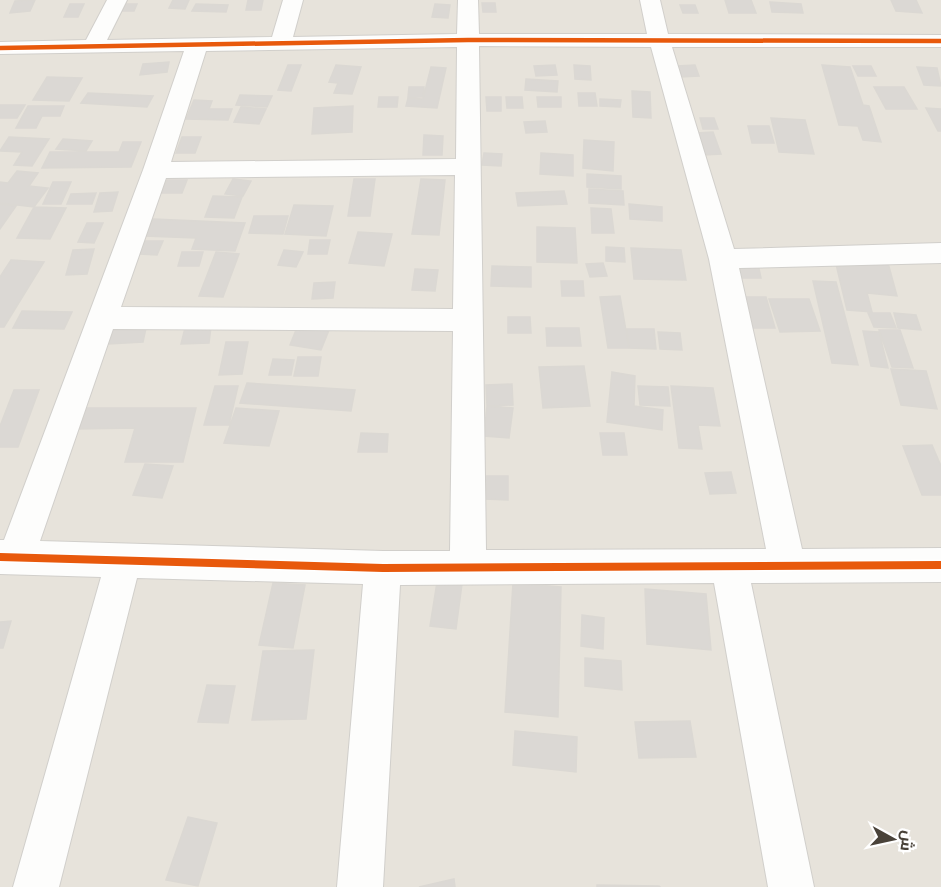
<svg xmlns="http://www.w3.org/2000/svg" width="941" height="887" viewBox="0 0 941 887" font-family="Raleway,Cairo,sans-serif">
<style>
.residential{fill:#e7e3db}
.building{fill:#dbd8d4;stroke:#dbd8d3;stroke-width:1.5}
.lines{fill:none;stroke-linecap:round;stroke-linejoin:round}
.minor-casing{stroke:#d1cfcb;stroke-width:2}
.minor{fill:#fdfdfc;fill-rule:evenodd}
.cycleway-far1-casing{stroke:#fff;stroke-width:7}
.cycleway-casing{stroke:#fff;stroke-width:11}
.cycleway-far1{stroke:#e8590c;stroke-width:4.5}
.cycleway{stroke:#e8590c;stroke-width:8}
</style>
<rect width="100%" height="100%" fill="#f3f1ed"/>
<!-- residential -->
<path class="residential" d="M0 0H941V887H0Z"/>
<!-- building -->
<path class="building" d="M35 0 30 11 10 13 15 1Z
M173 0H189L185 9 169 8Z
M248 0H263L261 10H246Z
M725 0H751L756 13H729Z
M891 0H916L922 13 896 11Z
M770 2 801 4 803 13 772 12Z
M482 3H495L496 12H483Z
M70 4H84L78 17H64Z
M122 4H137L134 11H118Z
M196 4 228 5 226 12 192 11Z
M435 4 450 5 448 18 432 17Z
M680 5H695L698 13H683Z
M169 62 167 72 140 75 143 64Z
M288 65H301L291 91 278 90Z
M336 65 361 67 352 94 334 93 338 83 329 82Z
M555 65 557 75 536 76 534 66Z
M574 65 590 66 591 80 575 79Z
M695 65 699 76 680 77 677 66Z
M822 65 850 67 863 105 869 106 881 142 863 140 858 126 839 125Z
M853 66H871L876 76H858Z
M431 67 446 68 437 108 406 106 408 98 423 99Z
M917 67 937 68 941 86 924 85Z
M47 77 82 78 69 101 33 100Z
M526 79 558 81 557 92 525 90Z
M409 87H424L423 97H408Z
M874 87H904L917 109H886Z
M632 91 650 92 651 118 633 117Z
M88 93 153 96 147 107 81 103Z
M578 93H595L597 106H579Z
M240 95 272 96 267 107 236 105Z
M379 97H398L397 107H378Z
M486 97H501V111H487Z
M506 97H522L523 108H507Z
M537 97H561V107H538Z
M600 99 621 100 620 107 600 106Z
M194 100 212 101 209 109H232L228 120 186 119Z
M0 105H25L17 118H0Z
M28 106H64L60 116H42L36 128H16Z
M353 106 352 132 312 134 314 108Z
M241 107 266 109 259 124 234 122Z
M926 108 941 109V131H938Z
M700 118H714L718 129H703Z
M771 118 805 120 814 154 779 152Z
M545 121 547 132 526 133 524 122Z
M748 126H769L774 143H752Z
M713 132 721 154 704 155 697 133Z
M424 135 443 136 442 155H423Z
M9 137 49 139 32 166 14 165 22 152 0 151Z
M182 137H201L195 153H176Z
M63 139 92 141 86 151 56 149Z
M584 140 614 142 613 171 583 168Z
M123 142H141L131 167 42 168 50 152H119Z
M484 153 502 154 501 166 482 165Z
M541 153 573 155V176L540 174Z
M17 171 38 173 29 186 48 188 34 207 0 203V182L8 183Z
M587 174 621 176V189L587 187Z
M233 179 251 181 243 196 225 194Z
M354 179H375L370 216H348Z
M421 179 445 180 439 235 412 234Z
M167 180H187L182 193H161Z
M53 182H71L61 204H43Z
M589 189 623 191 624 205 589 203Z
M564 191 567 204 518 206 516 193Z
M118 192 112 211 94 212 100 193Z
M96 193 92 204H67L71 194Z
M213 196 242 197 234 218 205 217Z
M0 204 16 206 0 229Z
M629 204 662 207V221L630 219Z
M294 205 333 206 326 236 285 234Z
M34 207 66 208 50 239 17 238Z
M591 208 611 209 614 233H592Z
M254 216H288L283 234 249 233Z
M153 219 245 223 235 251 192 249 196 238 145 236Z
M87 223H103L94 243 78 242Z
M537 227 575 228 577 263 537 262Z
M358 232 392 234 384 266 349 263Z
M310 240H330L327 254H308Z
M145 241H163L157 255 140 254Z
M606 247 624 248 625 262 606 261Z
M631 248 681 250 686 280 634 279Z
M94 249 87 274 66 275 73 250Z
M284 250 303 252 296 267 278 265Z
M182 252H203L199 266H178Z
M216 252 239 254 223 297 199 296Z
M11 260 44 262 4 327H0V277Z
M835 260 888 263 897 296 867 293 872 312 847 310Z
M603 263 607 276 590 277 586 264Z
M733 264H758L761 278H737Z
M492 266 531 267V287L491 286Z
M415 269 438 270 435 291 412 290Z
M561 281H583L584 296H562Z
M813 281 836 282 858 365 832 363Z
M335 282 333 298 312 299 314 283Z
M620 296 629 348H608L600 297Z
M742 297H766L775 328H751Z
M769 299H809L820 331 780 332Z
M22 311 72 312 64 329 13 328Z
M868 313H890L896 328 874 327Z
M894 313 916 315 921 330 898 328Z
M508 317H530L531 333H508Z
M298 325 329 330 321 350 290 345Z
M211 327 209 343 181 344 185 328Z
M146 328 143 342 109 344 112 329Z
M546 328H579L581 346H547Z
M627 329H654L656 349 629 348Z
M879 330H900L913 368 892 367Z
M863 331 879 332 888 368 871 366Z
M658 332 680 333 682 350 660 349Z
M226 342H248L242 374 219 375Z
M298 357H321L318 376H294Z
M273 359 294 360 291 375H269Z
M584 366 590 406 543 408 539 367Z
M891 369 926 371 937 409 901 405Z
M612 372 635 376 634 406 663 410 662 430 607 422Z
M247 383 355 390 351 411 240 403Z
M512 384 513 405 487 406 486 385Z
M215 386H238L229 425H204Z
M638 386 668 387 670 406 640 405Z
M671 386 713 388 720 426 698 425 702 449 679 448Z
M14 390H39L18 447H0V426Z
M487 406 513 408 509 438 484 436Z
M83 408H196L183 462H125L135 428 77 429Z
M236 408 279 411 269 446 224 443Z
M361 433 388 434 387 452H358Z
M600 433H624L627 455H603Z
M932 445 941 466V495H922L903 446Z
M145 464 173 466 162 498 133 495Z
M731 472 736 493 710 494 705 473Z
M486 476H508V500L485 499Z
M437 582 462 584 456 629 430 626Z
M273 583 305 585 293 648 259 645Z
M513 583 561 587 558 717 505 712Z
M645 589 706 594 711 650 647 644Z
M582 615 604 618 603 649 581 646Z
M11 621 3 648H0V622Z
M314 650 306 719 252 720 263 651Z
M585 658 621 661 622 690 585 686Z
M207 685 235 686 228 723 198 722Z
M690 721 696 757 639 758 635 722Z
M515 731 577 737 576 772 513 765Z
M188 817 217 823 198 886 166 880Z
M454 879 455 887H419Z
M597 885 659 886 660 887H597Z"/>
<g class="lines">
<!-- minor casing -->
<g class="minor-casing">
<path id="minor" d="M107 0H127L107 40 272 37 283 0H303L293 37 457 34 458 0H478L479 34H647L640 0H660L668 34 941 35V47H672L734 249 941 243V263L739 268 802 549 941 548V582L751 583 814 887H768L714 583 400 585 383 887H337L363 584 137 578 59 887H13L101 577 0 574V540H4L143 170 184 51 0 54V42L86 40ZM479 46 651 47 709 259 766 549 486 550ZM457 47 456 159 171 162 206 51ZM455 175 453 309 121 307 166 178ZM113 329 453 331 450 551H383L40 541Z"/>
</g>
<!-- minor -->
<use href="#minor" class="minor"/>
<!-- cycleway-far1 casing -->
<g class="cycleway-far1-casing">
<path id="cycleway-far1" d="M0 48 468 40 941 41"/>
</g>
<!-- cycleway casing -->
<g class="cycleway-casing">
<path id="cycleway" d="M0 557 383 568 941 565"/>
</g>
<!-- cycleway-far1 -->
<use href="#cycleway-far1" class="cycleway-far1"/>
<!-- cycleway -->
<use href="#cycleway" class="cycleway"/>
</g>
<!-- north arrow -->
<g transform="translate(893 839) rotate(98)" stroke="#ffffff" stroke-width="4.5" paint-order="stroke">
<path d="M0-4.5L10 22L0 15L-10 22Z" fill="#494239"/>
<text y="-9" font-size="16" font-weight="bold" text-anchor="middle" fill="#494239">ش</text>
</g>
</svg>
